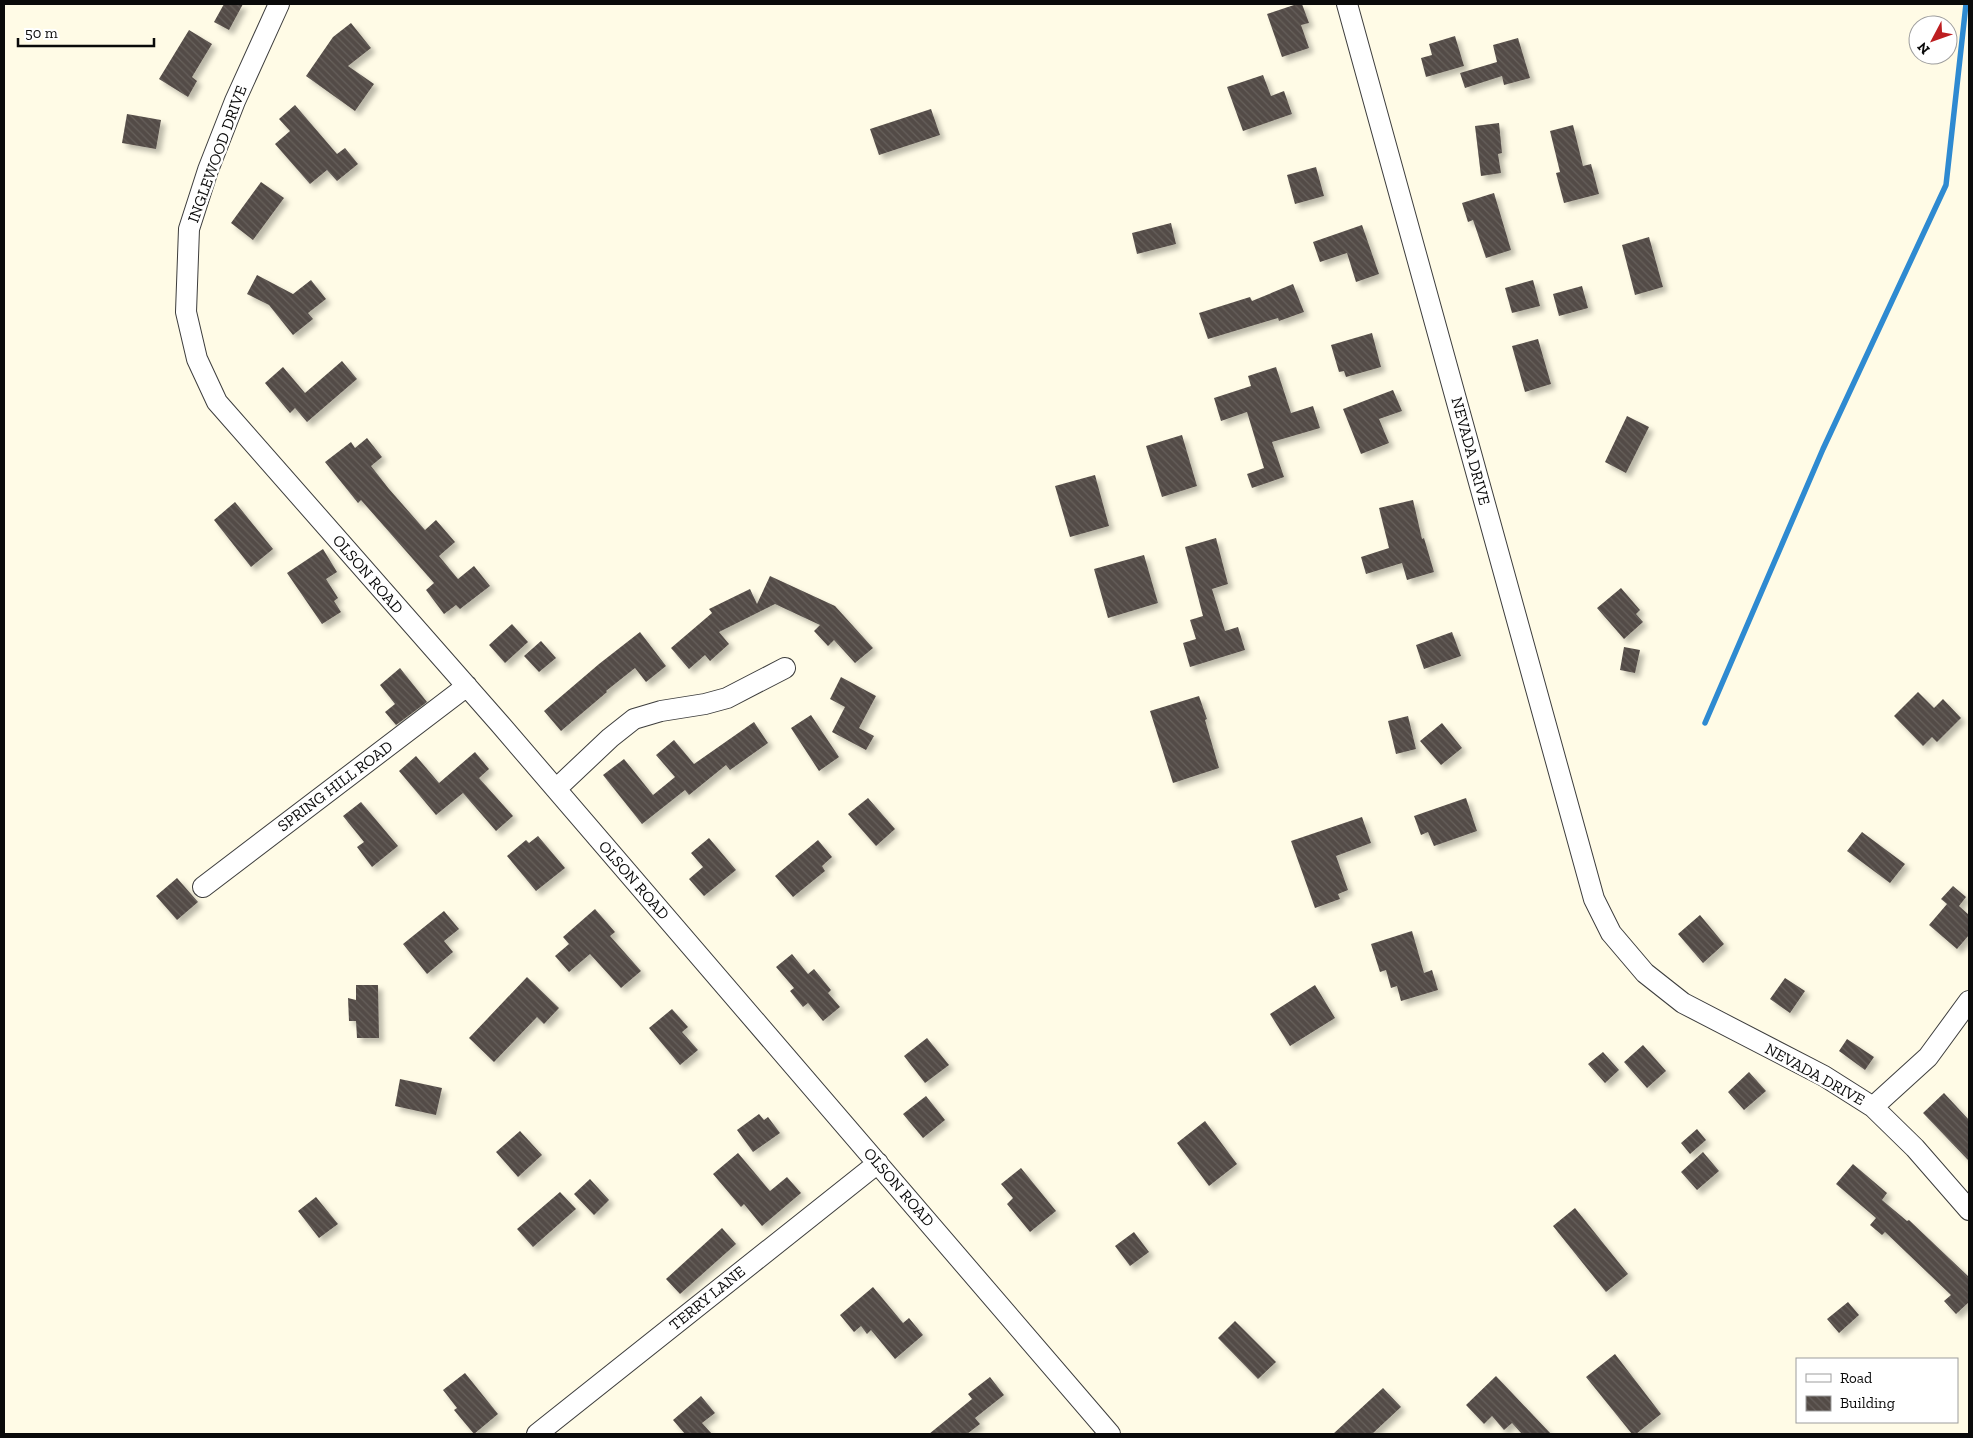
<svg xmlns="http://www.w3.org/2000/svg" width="1973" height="1438" viewBox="0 0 1973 1438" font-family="'Zilla Slab',serif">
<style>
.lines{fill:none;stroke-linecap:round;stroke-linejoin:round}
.stream{stroke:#2e8ad1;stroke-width:5.5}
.building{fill:url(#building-back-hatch);filter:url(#shadow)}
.minor-casing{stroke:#3d3d3d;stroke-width:22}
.minor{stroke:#fff;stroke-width:20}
.labels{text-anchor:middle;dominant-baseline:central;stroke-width:5;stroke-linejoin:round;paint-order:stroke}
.street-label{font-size:16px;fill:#0a0a0a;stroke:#fff}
</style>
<defs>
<pattern id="building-back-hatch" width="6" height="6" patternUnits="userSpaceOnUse" patternTransform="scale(1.25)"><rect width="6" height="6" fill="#534b46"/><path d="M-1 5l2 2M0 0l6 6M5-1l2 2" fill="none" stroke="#67605c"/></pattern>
<filter id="shadow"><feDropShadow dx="4.5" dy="4.5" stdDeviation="2.5" flood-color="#0004"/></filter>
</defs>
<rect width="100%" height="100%" fill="#fffbe6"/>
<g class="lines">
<!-- stream -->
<path class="stream" d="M1705 723 1823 449 1946 185 1966 4"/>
</g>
<!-- building -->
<path class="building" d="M224 4H243L229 30 214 22Z
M1297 4H1302L1309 23 1301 25 1309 48 1282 57 1267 14Z
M351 23 371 48 348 66 374 84 355 111 306 76 333 37Z
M189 30 212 44 192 77 197 81 188 97 159 79Z
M1455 36 1464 66 1426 77 1421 58 1432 55 1429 44Z
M1518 38 1530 78 1504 85 1502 76 1465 88 1460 73 1497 62 1493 45Z
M1263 75 1271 96 1284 91 1292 114 1243 131 1227 87Z
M295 105 337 154 345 148 358 164 337 181 327 170 310 184 275 144 290 131 279 119Z
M931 109 940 135 879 155 870 129Z
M127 114 161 120 156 149 122 143Z
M1499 123 1502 153 1498 154 1501 173 1481 176 1475 126Z
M1573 125 1583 166 1591 164 1599 194 1564 203 1556 173 1560 172 1550 131Z
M1316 167 1324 196 1295 204 1287 175Z
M261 182 284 198 253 240 231 223Z
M1494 193 1511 250 1486 258 1473 220 1468 222 1462 203Z
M1171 223 1176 244 1137 254 1132 233Z
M1362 225 1379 274 1356 282 1347 253 1320 262 1313 242Z
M1649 237 1663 287 1635 295 1622 245Z
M257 275 293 294 311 280 326 299 308 313 313 319 293 335 269 305 247 294Z
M1533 280 1540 306 1512 313 1505 288Z
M1293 284 1304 312 1279 321 1278 318 1208 339 1199 313 1250 297 1252 301Z
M1582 286 1588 308 1559 316 1553 294Z
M1372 333 1381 367 1346 377 1344 371 1339 372 1331 345Z
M1538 339 1551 384 1525 392 1512 346Z
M342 361 357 379 307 422 295 408 290 413 265 383 283 367 305 393Z
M1276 367 1291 413 1313 406 1320 428 1272 442 1284 477 1252 488 1247 474 1264 468 1247 412 1221 421 1214 398 1251 386 1248 376Z
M1393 390 1402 411 1379 419 1389 443 1361 454 1343 409Z
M1627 416 1649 427 1626 473 1605 462Z
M1182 435 1197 486 1162 497 1146 446Z
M367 438 382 457 371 466 389 489 425 530 436 520 455 542 439 556 458 579 474 566 490 586 460 609 456 605 444 614 426 590 434 583 361 500 358 503 325 462 351 442 355 448Z
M1095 475 1109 526 1070 537 1055 486Z
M1413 500 1422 539 1424 538 1434 572 1407 580 1402 563 1366 574 1361 557 1389 548 1379 508Z
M235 502 273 549 251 567 214 520Z
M1216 538 1228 584 1212 589 1225 631 1238 627 1245 650 1190 667 1183 643 1196 639 1190 620 1203 616 1185 547Z
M323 549 337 572 326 579 338 598 334 601 341 612 322 624 287 573Z
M1144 555 1158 603 1108 618 1094 569Z
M770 576 835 606 873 648 855 663 834 640 828 646 814 631 820 625 775 604 719 632 729 644 710 661 705 655 689 669 671 648 712 613 709 609 750 589 757 604Z
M1621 588 1640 610 1636 614 1643 622 1624 639 1597 608Z
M512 624 528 642 505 663 489 645Z
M640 632 666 666 646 682 635 668 606 691 607 692 561 731 544 711 599 664Z
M1452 632 1461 656 1424 669 1416 645Z
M541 641 556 658 539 672 524 656Z
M1624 647 1640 650 1635 673 1620 670Z
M400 668 427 702 396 725 385 712 395 704 380 685Z
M841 677 876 696 859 728 874 736 866 750 832 732 845 707 830 699Z
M1918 692 1934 708 1943 699 1961 718 1937 742 1932 737 1923 746 1894 716Z
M1199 696 1207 719 1205 720 1219 768 1173 783 1150 711Z
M811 715 839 757 819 771 791 728Z
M1408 716 1416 749 1396 754 1388 721Z
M754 722 768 743 730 770 726 765 689 795 685 790 642 824 603 775 624 759 653 795 675 777 656 755 674 740 694 764Z
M1442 723 1462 748 1441 765 1420 741Z
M475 752 489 769 479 778 513 816 496 831 463 793 436 815 399 771 416 756 439 783Z
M868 798 895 829 876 846 848 814Z
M1466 798 1477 831 1434 846 1428 832 1421 835 1414 816Z
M361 802 398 846 372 867 357 847 364 842 343 816Z
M1362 817 1371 843 1336 856 1348 890 1338 894 1340 899 1315 908 1291 841Z
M1862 832 1905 864 1890 883 1847 851Z
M538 836 565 868 536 891 507 856 526 840 529 843Z
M709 838 736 870 704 896 689 879 703 867 691 853Z
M818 840 832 857 822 866 825 871 793 897 775 876Z
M177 878 198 902 177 920 156 896Z
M1953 886 1966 897 1959 906 1969 915V935L1957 949 1929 925 1947 904 1941 899Z
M595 909 615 932 610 936 641 971 621 988 590 954 569 972 555 956 569 944 563 937Z
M444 911 459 929 444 941 453 952 427 974 403 944Z
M1700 915 1724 944 1703 963 1678 934Z
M1412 931 1424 973 1432 970 1438 990 1401 1001 1397 986 1391 988 1386 970 1380 972 1371 944Z
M792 954 808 974 814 969 831 990 828 993 840 1007 823 1021 808 1003 803 1007 790 991 794 988 776 967Z
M527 977 559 1008 544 1024 537 1017 494 1062 469 1038Z
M1785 978 1805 991 1790 1013 1770 999Z
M356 985H378L379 1038H357L356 1021H349L348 998 356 1000Z
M1315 985 1335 1018 1290 1046 1270 1014Z
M672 1009 688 1027 682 1032 698 1050 680 1065 649 1028Z
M927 1038 949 1065 925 1083 904 1056Z
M1847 1039 1874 1057 1865 1070 1839 1051Z
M1643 1045 1666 1071 1647 1088 1624 1062Z
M1603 1052 1619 1070 1605 1083 1588 1064Z
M1749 1072 1766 1091 1744 1110 1728 1092Z
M400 1079 442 1088 436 1115 395 1106Z
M1944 1093 1969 1120V1161L1923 1113Z
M926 1096 945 1120 923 1138 903 1114Z
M759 1114 764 1120 768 1117 780 1133 753 1152 737 1130Z
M1205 1121 1237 1164 1209 1186 1177 1143Z
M1697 1129 1706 1140 1690 1154 1681 1143Z
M520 1131 542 1155 518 1177 496 1152Z
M1703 1152 1719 1171 1697 1190 1681 1172Z
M738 1153 770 1191 787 1177 801 1193 762 1226 744 1204 741 1207 713 1174Z
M1853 1164 1887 1193 1882 1200 1907 1221 1909 1220 1969 1277V1302L1956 1314 1944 1301 1951 1295 1885 1232 1882 1235 1870 1225 1876 1218 1836 1184Z
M1021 1168 1056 1211 1030 1232 1007 1204 1013 1198 1001 1184Z
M590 1179 609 1200 594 1215 574 1194Z
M560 1192 576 1209 533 1247 517 1229Z
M316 1197 338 1224 319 1238 298 1211Z
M1575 1208 1628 1274 1606 1292 1553 1226Z
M722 1228 736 1244 680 1294 666 1279Z
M1134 1232 1149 1252 1130 1266 1115 1246Z
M873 1287 903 1323 909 1318 923 1335 895 1359 871 1330 867 1334 861 1326 854 1332 840 1315Z
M1848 1302 1859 1315 1839 1333 1827 1319Z
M1235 1321 1276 1362 1258 1379 1218 1338Z
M1615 1354 1661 1414 1636 1434H1632L1586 1377Z
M465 1373 498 1414 474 1434 454 1410 457 1408 443 1390Z
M1496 1376 1551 1434H1522L1512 1423 1504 1430 1492 1416 1484 1424 1466 1405Z
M990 1377 1004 1395 975 1418 980 1424 967 1434H929L972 1399 968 1394Z
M1383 1388 1401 1407 1372 1434H1333Z
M701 1396 715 1413 702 1423 712 1434H685L673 1420Z"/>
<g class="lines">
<!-- minor casing -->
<g class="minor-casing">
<path id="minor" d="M279 4 235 101 208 170 189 229 186 312 197 359 217 402 500 724 1110 1434
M1347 4 1594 899 1611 933 1645 973 1683 1003 1824 1076 1873 1107 1915 1148 1969 1210
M556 789 610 738 634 719 661 711 705 704 727 698 785 668
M203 887 467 686
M1873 1107 1928 1057 1969 1001
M537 1434 878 1163"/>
</g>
<!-- minor -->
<use href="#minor" class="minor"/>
</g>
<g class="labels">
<!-- street labels -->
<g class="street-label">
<text transform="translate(217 154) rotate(-70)">INGLEWOOD DRIVE</text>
<text transform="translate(1471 451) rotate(75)">NEVADA DRIVE</text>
<text transform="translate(368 574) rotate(49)">OLSON ROAD</text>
<text transform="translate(335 786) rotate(-37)">SPRING HILL ROAD</text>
<text transform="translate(634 880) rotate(49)">OLSON ROAD</text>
<text transform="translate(1815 1074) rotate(29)">NEVADA DRIVE</text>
<text transform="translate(899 1187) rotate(49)">OLSON ROAD</text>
<text transform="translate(707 1298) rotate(-39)">TERRY LANE</text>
</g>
</g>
<!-- border -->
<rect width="1973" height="1438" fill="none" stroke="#0a0a0a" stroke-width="10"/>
<!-- legend -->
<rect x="1796" y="1358" width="162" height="65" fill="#ffffff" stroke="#9d9d9d"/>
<rect x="1806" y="1374" width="25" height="8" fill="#ffffff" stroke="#9d9d9d"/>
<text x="1840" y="1383" font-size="15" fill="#0a0a0a">Road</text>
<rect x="1806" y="1396" width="25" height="15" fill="url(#building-back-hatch)" stroke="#9d9d9d"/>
<text x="1840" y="1408" font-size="15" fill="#0a0a0a">Building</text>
<!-- north arrow -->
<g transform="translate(1933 40) rotate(229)"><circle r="24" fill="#ffffff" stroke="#9d9d9d"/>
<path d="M0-4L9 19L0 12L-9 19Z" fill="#bd1e20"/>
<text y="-8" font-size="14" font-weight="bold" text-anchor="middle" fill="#0a0a0a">N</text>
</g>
<!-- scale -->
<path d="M18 38v8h136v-8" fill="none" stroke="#0a0a0a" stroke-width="2.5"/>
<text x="25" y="38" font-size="15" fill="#0a0a0a" stroke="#ffffff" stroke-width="4" paint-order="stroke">50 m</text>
</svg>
